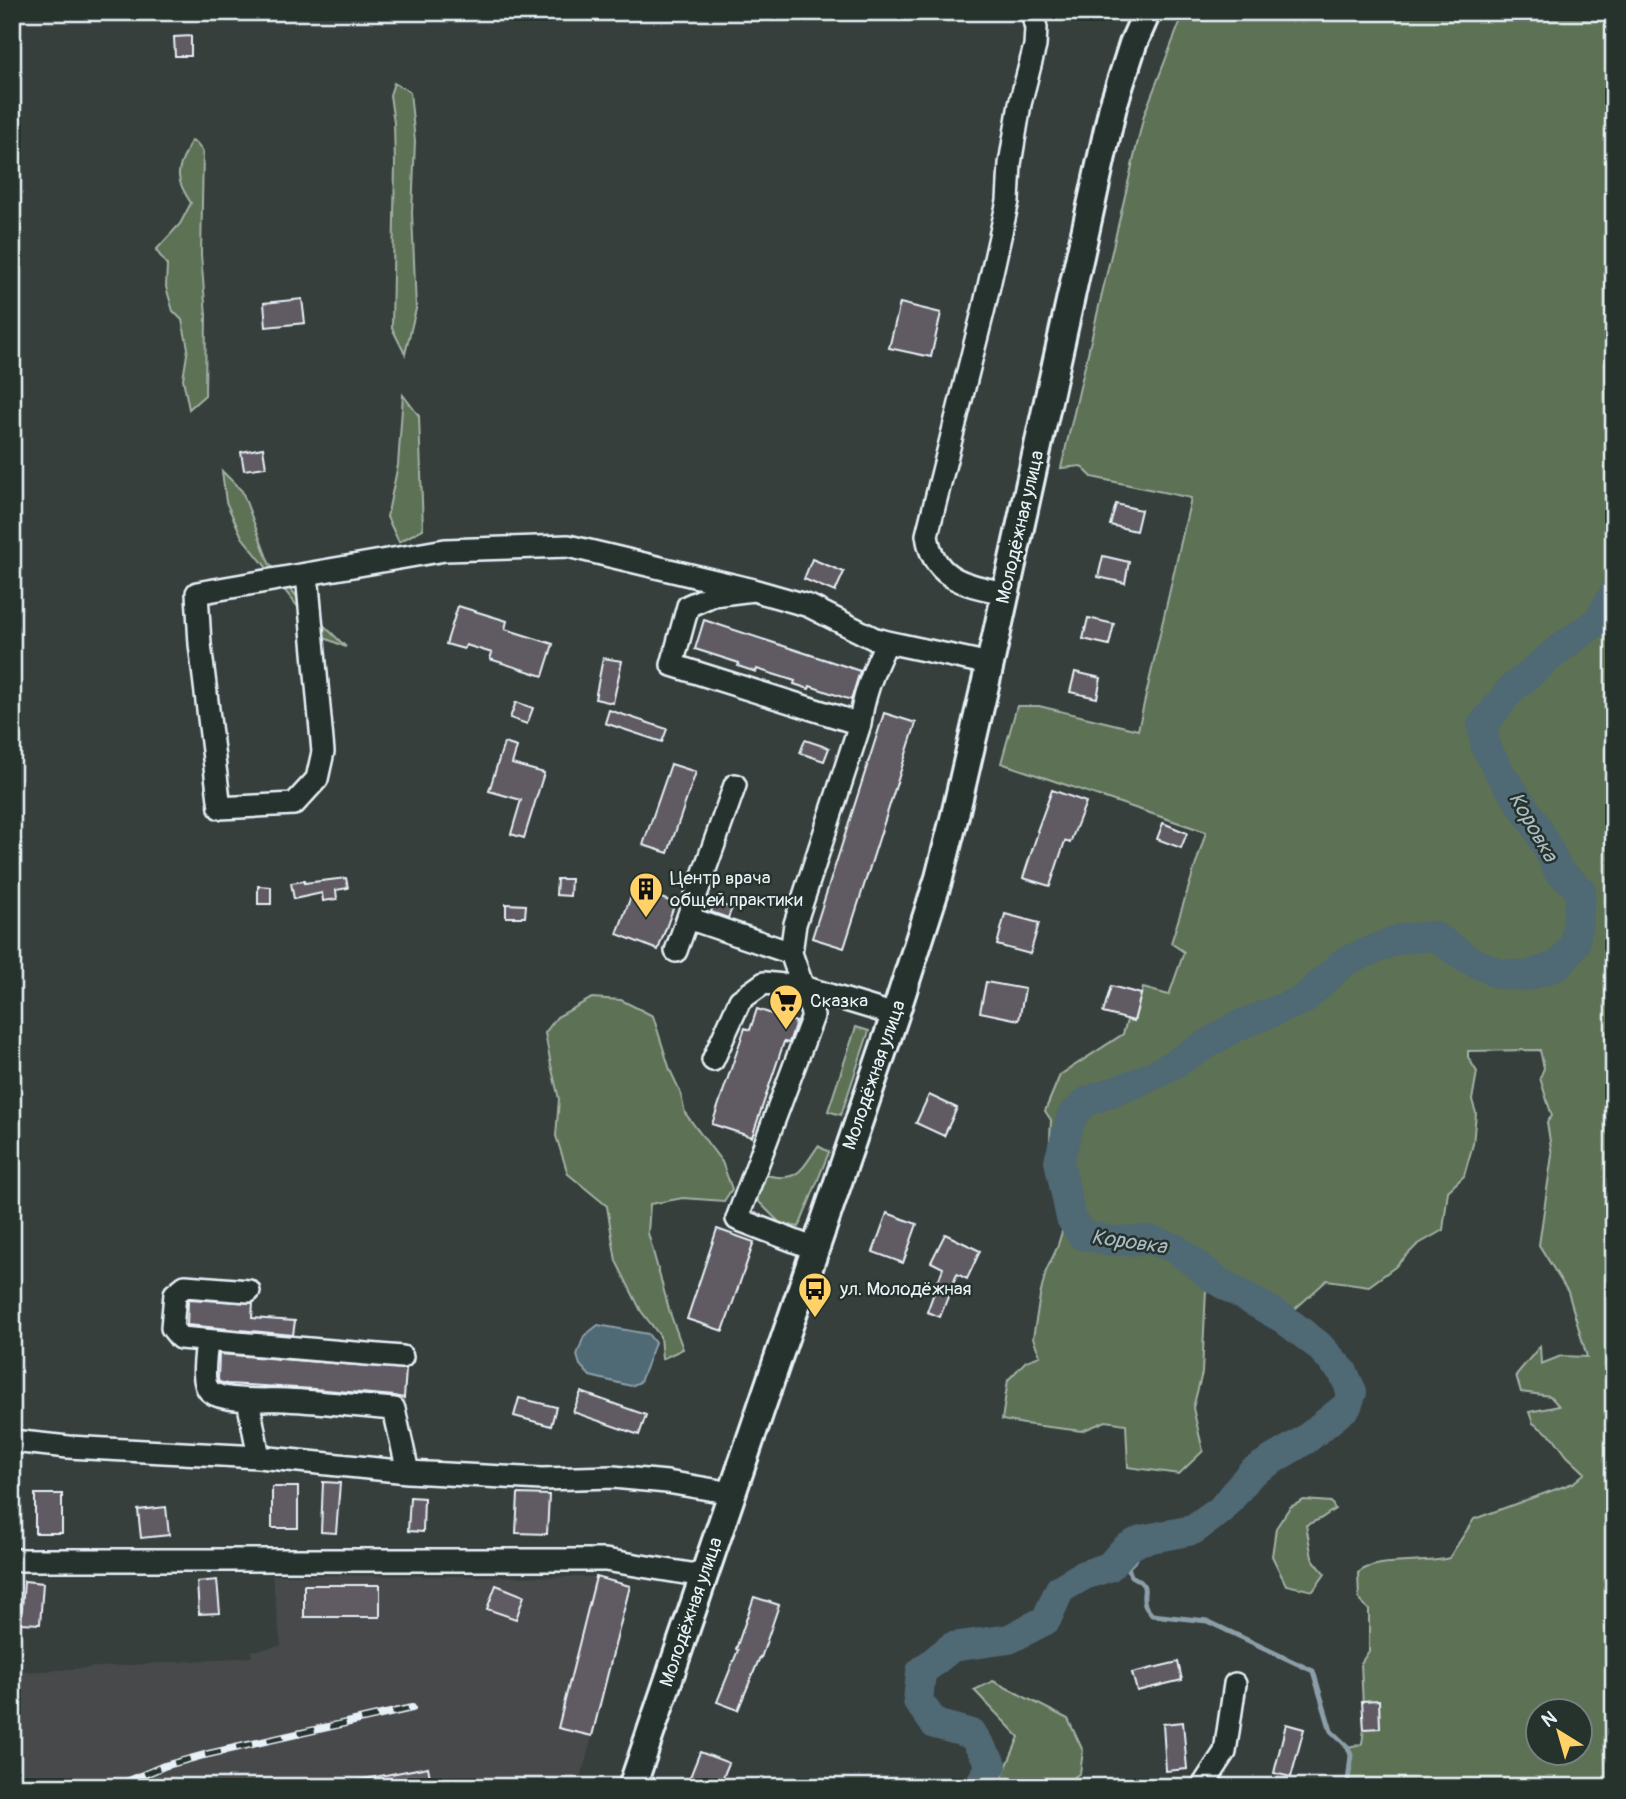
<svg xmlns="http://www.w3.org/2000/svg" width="1626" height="1799" viewBox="0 0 1626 1799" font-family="Pangolin,sans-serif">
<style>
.built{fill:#464a4c}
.green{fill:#5d7155;stroke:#a2b1a6;stroke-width:2;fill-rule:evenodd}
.water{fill:#4f6974;stroke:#8c9fa9;stroke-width:2}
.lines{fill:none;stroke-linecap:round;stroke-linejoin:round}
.stream{stroke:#8c9fa9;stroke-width:5}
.river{stroke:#4f6974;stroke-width:30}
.building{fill:#605a63;stroke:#e8f1f8;stroke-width:2}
.minor-casing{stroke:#e8f1f8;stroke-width:26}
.major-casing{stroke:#e8f1f8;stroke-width:32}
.minor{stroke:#26332d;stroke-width:21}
.major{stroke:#26332d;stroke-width:26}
.rail-casing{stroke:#e8f1f8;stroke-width:8}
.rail{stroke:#26332d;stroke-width:5;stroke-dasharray:16;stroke-linecap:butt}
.labels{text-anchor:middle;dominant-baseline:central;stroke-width:5;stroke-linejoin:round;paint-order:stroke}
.street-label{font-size:19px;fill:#e8f1f8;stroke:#26332d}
.poi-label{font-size:19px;fill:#e8f1f8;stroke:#26332d;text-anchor:start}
.water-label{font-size:21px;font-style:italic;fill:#abbbc3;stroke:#26332d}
</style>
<rect width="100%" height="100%" fill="#373f3d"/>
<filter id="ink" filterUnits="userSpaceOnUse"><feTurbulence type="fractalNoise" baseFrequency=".0143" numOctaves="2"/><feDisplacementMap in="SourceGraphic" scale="14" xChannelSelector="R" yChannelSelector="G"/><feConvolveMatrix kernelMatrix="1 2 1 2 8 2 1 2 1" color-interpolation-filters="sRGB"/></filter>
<g filter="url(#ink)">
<!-- built -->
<path class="built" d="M272 1575 596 1577 630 1586 579 1787H12V1673L252 1657 251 1651 281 1646Z"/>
<!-- green -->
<path class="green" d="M1184 12H1614V1787H1344C1352 1778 1353 1758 1348 1747L1362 1744 1364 1729 1361 1663 1369 1651V1610L1359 1599 1358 1573C1375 1557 1425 1565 1449 1558L1474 1519 1573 1483 1585 1473 1567 1456 1553 1437 1533 1423 1529 1412 1559 1406 1550 1396 1521 1392 1516 1375 1540 1346 1541 1364 1561 1356 1587 1357 1568 1292 1539 1245 1552 1155 1547 1122 1552 1116 1540 1078 1544 1068 1540 1050 1468 1051V1057L1477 1072 1472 1100 1476 1113 1473 1144 1464 1176 1448 1191 1443 1230 1417 1245 1395 1267 1369 1286 1327 1280 1284 1319 1286 1304 1214 1271 1206 1290 1202 1373 1193 1408 1203 1451 1179 1474 1128 1467 1126 1424 1106 1421 1082 1431 1024 1424 1002 1420 1008 1380 1026 1361 1040 1356 1033 1338 1040 1296 1046 1271 1057 1248 1068 1212 1053 1194 1049 1158 1051 1120 1045 1111 1060 1075 1123 1034 1127 1020 1134 1021 1143 988 1169 995 1184 952 1171 943 1206 832 1001 763 1017 706H1039L1138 730 1191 498 1092 477 1081 466 1061 468 1144 115ZM1538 1712H1580V1754H1538Z
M394 83 410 92 415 141 412 213 416 309 405 354 392 328 395 163 394 123 390 95Z
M191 141 196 143 203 152 201 255 206 315 205 395 189 409 183 379 188 348 182 320 173 311 166 287 167 265 156 250 180 224 191 203C172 174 178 171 191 141Z
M403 395 419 416 423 529 399 542 387 517 398 465Z
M222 471 242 491 269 563 309 611 346 647 322 637 242 537 226 502Z
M592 998 621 1000 653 1016 670 1070 680 1091 685 1113 722 1162 732 1189 724 1201 683 1198 650 1204 648 1233 670 1313 683 1349 662 1359 660 1336 641 1311 616 1261 607 1206 568 1174 556 1136 559 1099 551 1065 545 1033 557 1017Z
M856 1027 869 1031 841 1115 828 1111Z
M818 1146 829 1152 799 1227 780 1223 752 1195 761 1174C797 1183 799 1174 818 1146Z
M1304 1500 1331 1502 1335 1509 1320 1519 1306 1525 1312 1558 1325 1574 1313 1591 1286 1585 1272 1556 1276 1528 1290 1507Z
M993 1681 1068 1719 1083 1751 1080 1773 1061 1787H998L1019 1737 974 1690Z"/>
<!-- water -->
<path class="water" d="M598 1325 648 1334 655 1343 640 1382 631 1386 590 1376 580 1365 577 1355 584 1336Z"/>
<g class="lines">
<!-- stream -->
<path class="stream" d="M1125 1549 1137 1551 1136 1559 1128 1567 1131 1576C1153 1587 1140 1590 1145 1605 1146 1609 1150 1612 1152 1615L1207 1621 1313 1671 1331 1731 1348 1747 1351 1755 1348 1782 1344 1787"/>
<!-- river -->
<path class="river" d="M978 1787 992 1765 972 1734 935 1724 918 1701 921 1672 952 1647 1009 1639 1046 1620 1060 1589 1084 1575 1109 1567 1125 1549 1141 1540 1193 1530 1221 1510 1252 1472 1305 1440 1347 1406 1352 1392 1343 1372 1318 1345 1284 1319 1216 1280 1175 1248 1149 1240 1112 1241 1082 1235 1071 1218 1059 1161 1072 1115 1088 1101 1136 1083 1162 1071 1237 1026 1303 1000 1344 962 1399 939 1434 936 1468 959 1499 974 1526 976 1559 965 1575 944 1581 891 1558 870 1537 827 1498 770 1486 747 1482 726 1511 689 1562 647 1599 620 1614 594"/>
</g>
<!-- building -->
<path class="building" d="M191 36V56H175L174 37Z
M302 299 305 323 266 327 264 303Z
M900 303 941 313 931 357 889 348Z
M263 448 266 467 244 470 241 452Z
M1116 504 1141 510 1136 531 1110 525Z
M1103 556 1129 562 1125 583 1098 577Z
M812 559 844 572 835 592 804 579Z
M458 606 507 621 505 629 553 644 543 676 490 659 492 653 466 645 464 649 446 644Z
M1088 618 1114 624 1109 645 1083 639Z
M704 620 860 671 851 700 810 686 809 689 794 684 795 681 757 669 756 672 738 666 739 663 695 649Z
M603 658 622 661 613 703 595 699Z
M1075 672 1101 678 1097 698 1070 692Z
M516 702 533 708 527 724 510 718Z
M609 710 667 729 662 742 605 723Z
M884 713 916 723 844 948 812 938Z
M805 740 829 748 824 761 800 753Z
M504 743 517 747 512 764 544 773 524 838 511 834 521 800 489 791Z
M671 764 696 772 668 853 643 845Z
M1052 790 1086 802 1070 843 1065 841 1050 886 1023 878 1038 832 1037 831Z
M1163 823 1187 833 1181 848 1157 839Z
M346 878 348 888 336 890 337 899 323 901 322 893 294 899 291 883 304 881V883Z
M557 879H571L570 896 556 895Z
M258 886 271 887V904H258Z
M634 888 675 903 658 950 617 934Z
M714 903 732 908 728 918 711 912Z
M506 904 526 905 525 917H506Z
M1005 914 1039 923 1030 954 997 945Z
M986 982 1025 989 1019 1020 980 1012Z
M1111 986 1141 994 1134 1021 1103 1013Z
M757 1009 796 1022 789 1043 784 1042 752 1137 712 1124 745 1028 750 1030Z
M929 1095 957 1108 944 1136 916 1123Z
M887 1213 917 1224 903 1263 873 1252Z
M717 1229 754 1242 723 1331 687 1319Z
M945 1234 980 1251 967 1279 957 1274 940 1317 927 1312 943 1268 931 1262Z
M189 1299 253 1303 252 1318 295 1321 293 1335 187 1325 188 1301Z
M219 1354 406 1369 404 1398 395 1396 314 1389 227 1384 219 1382 218 1379Z
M581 1392 646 1415 639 1435 573 1412Z
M519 1398 556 1407 551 1426 514 1416Z
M323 1482 340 1483 336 1533 321 1532Z
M272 1487H298V1528H272Z
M35 1494H62V1533H35Z
M518 1494 549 1495 547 1534 516 1533Z
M410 1497 424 1498 423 1532 408 1531Z
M166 1507 169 1535 141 1538 138 1510Z
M596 1577 630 1586 592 1736 558 1728Z
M217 1580 220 1613 199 1614 197 1582Z
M24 1581 43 1583 40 1624 21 1623Z
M304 1585H380V1617H304Z
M496 1585 524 1596 516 1619 487 1609Z
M754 1597 779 1605 761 1658 760 1657 738 1710 717 1702 738 1650 736 1649Z
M1178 1662 1182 1680 1137 1691 1132 1673Z
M1379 1700 1380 1728 1364 1729 1362 1701Z
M1183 1722 1187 1769 1166 1771 1163 1724Z
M1286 1724 1304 1729 1291 1777 1274 1773Z
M700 1752 729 1763 719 1787H686Z
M428 1767 432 1787H359V1780Z"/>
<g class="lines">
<!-- minor casing -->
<g class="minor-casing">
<path id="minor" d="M307 574 323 752 317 779 294 804 220 808 200 644 197 593 445 550 568 546 753 590
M1005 593C968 585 933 581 927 535L984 308 1008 201 1010 164 1020 104 1035 46 1036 28 1032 12
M860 724 672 665 688 606 713 595 753 590 809 606 873 638 887 642 990 664
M688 918 791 953 795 924 860 724C863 696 874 668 887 642
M676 951 735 785
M791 953 813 1016 737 1219 815 1249
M713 1060 740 1000 764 983 803 987 895 1015
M249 1291 185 1286 175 1294 172 1328 180 1338 402 1357
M207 1341C206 1354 200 1384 211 1392 225 1403 268 1399 286 1400 322 1402 358 1406 394 1409L408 1472
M248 1400 259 1457
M12 1441 68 1447 259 1457 408 1472 542 1479 613 1477 667 1482 732 1493
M12 1560H605L703 1576
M1202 1787 1225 1752 1235 1684"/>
</g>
<!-- major casing -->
<g class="major-casing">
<path id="major" d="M632 1787 895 1015 939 878 955 815 990 664 1113 106 1133 44 1147 12"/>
</g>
<!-- minor -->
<use href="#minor" class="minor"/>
<!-- major -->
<use href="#major" class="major"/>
<!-- rail casing -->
<g class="rail-casing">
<path id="rail" d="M115 1787 164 1766 204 1755 412 1708"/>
</g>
<!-- rail -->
<use href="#rail" class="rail"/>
</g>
</g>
<!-- icons -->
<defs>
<g id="building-pin" transform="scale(1.75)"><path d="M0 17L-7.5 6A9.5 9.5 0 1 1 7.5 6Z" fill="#ffd166" stroke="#26332d"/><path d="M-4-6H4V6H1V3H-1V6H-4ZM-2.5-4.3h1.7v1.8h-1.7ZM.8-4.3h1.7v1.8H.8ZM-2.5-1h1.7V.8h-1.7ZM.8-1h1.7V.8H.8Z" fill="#111"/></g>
<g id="supermarket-pin" transform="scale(1.75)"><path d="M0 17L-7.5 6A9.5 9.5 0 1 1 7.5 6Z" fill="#ffd166" stroke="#26332d"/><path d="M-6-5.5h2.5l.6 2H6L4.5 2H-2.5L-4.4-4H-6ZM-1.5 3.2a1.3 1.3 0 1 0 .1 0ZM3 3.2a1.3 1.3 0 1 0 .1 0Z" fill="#111"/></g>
<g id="bus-pin" transform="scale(1.75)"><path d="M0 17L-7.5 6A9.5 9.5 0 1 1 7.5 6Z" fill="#ffd166" stroke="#26332d"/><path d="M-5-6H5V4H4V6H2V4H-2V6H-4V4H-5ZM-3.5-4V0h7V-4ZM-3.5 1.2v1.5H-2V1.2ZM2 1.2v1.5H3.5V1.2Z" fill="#111"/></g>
</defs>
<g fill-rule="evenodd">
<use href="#building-pin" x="646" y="889"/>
<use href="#supermarket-pin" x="786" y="1001"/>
<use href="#bus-pin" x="815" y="1289"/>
</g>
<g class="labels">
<!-- street labels -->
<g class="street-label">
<text transform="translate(1020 527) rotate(-77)">Молодёжная улица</text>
<text transform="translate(874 1075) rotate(-71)">Молодёжная улица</text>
<text transform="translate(691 1612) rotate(-71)">Молодёжная улица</text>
</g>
<!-- poi labels -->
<g class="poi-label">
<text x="670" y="878">Центр врача<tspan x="670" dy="22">общей практики</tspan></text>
<text x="810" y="1001">Сказка</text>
<text x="840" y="1289">ул. Молодёжная</text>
</g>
<!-- water labels -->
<g class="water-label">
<text transform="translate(1533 827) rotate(60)">Коровка</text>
<text transform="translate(1129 1242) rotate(8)">Коровка</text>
</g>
</g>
<!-- margin -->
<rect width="1626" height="1799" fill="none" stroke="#26332d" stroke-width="42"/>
<rect x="21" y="21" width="1584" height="1757" fill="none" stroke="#e8f1f8" stroke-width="2.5" filter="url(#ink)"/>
<!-- north arrow -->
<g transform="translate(1559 1732) rotate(323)"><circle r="33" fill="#26332d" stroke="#747f7e" stroke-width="2"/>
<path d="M0-5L12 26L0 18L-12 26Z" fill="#ffd166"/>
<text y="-10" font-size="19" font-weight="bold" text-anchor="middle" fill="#e8f1f8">N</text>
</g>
</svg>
